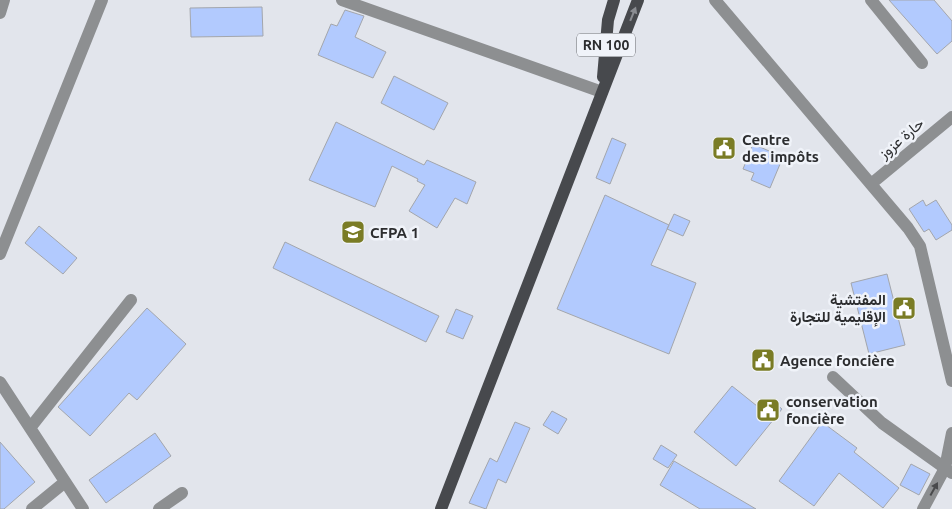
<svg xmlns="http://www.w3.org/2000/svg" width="952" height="509" viewBox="0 0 952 509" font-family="Ubuntu,Vazirmatn,sans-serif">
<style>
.building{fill:#b2cafe;stroke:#a3a6ac}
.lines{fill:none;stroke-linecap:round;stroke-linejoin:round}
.minor{stroke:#8d8f91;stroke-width:12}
.major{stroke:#47494d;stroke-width:12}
.oneway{fill:#8b8d92}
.oneway2{fill:#494a4c}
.labels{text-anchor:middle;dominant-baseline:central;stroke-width:5;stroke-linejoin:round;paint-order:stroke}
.shield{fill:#f0f3f9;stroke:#67686c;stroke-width:1}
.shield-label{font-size:14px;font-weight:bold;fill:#2c2d2f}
.street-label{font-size:15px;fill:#2c2d2f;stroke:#f0f3f9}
.poi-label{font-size:15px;font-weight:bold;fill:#2c2d2f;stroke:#f0f3f9;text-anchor:start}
</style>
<rect width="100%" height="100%" fill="#e2e5ec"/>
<!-- building -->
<path class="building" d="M889 0H934L952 21V41L937 54Z
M262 7 263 36 191 37 190 8Z
M345 10 364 16 355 37 386 52 373 78 318 55 331 24 337 26Z
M394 76 448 103 434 130 381 103Z
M336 122 424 165 427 160 476 182 467 204 455 198 437 228 409 211 425 185 417 181 418 179 392 166 375 207 309 180Z
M612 138 626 144 610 184 596 178Z
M753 144 783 157 770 188 751 180 754 173 743 169Z
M605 195 669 225 651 265 696 283 669 354 557 309Z
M923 200 926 206 936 200 952 225V230L936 240 929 229 924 232 909 209Z
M674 214 690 221 683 236 667 229Z
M39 226 77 258 63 274 25 243Z
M285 242 439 316 426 342 273 268Z
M887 274 905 345 869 354 851 283Z
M147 308 186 344 137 400 129 393 90 436 58 407Z
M456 309 473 316 463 339 446 332Z
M732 386 762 410 770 399 782 409 736 466 694 432Z
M552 411 567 419 558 434 543 425Z
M515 422 530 428 506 483 498 479 486 509 469 503 490 458 497 462Z
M822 422 857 448 854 452 899 488 883 508 839 473 814 506 779 481Z
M155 433 171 456 106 503 89 480Z
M0 442 35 482 4 509H0Z
M661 445 677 455 668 468 653 459Z
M674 461 756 509H700L660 485Z
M911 464 930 474 919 495 900 485Z"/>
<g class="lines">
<!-- minor -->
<path class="minor" d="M342 0 602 92
M715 0 908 228 920 246 952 381
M871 0 922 63
M0 13 4 0
M871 184 952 117
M0 254 102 0
M833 377 882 423 952 473
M0 382 83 509
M30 428 131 300
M32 509 65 482
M159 509 182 493
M923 509 945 468 952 433"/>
<!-- major -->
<path class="major" d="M603 77 608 20 614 0
M441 509 638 0"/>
</g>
<!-- one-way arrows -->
<defs><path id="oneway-solid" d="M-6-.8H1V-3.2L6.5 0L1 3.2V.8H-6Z" transform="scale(1.25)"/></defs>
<use class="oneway" href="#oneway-solid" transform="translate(633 14) rotate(-68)"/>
<use class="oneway2" href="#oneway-solid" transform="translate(934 489) rotate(-61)"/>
<!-- icons -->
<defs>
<g id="civic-square" transform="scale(1.25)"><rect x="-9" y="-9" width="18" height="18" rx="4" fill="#7a7c25" stroke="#f0f3f9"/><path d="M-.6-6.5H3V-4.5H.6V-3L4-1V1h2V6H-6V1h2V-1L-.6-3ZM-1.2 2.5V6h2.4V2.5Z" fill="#fff"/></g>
<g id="university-square" transform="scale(1.25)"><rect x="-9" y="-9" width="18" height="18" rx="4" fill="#7a7c25" stroke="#f0f3f9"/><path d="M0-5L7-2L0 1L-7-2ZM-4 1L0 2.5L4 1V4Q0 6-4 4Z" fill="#fff"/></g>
</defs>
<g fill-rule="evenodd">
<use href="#civic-square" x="724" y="148"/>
<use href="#university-square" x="353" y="232"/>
<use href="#civic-square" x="904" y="308"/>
<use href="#civic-square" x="763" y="360"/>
<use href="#civic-square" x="768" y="410"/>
</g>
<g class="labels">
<!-- shield labels -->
<rect class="shield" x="577" y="33.5" width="58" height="23" rx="4"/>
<g class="shield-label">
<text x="606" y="45">RN 100</text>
</g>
<!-- street labels -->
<g class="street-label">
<text transform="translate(901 138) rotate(-40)">حارة عزوز</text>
</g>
<!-- poi labels -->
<g class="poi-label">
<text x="742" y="139">Centre<tspan x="742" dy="17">des impôts</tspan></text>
<text x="370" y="232">CFPA 1</text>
<text x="886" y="299" text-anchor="end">المفتشية<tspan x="886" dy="17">الإقليمية للتجارة</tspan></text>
<text x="780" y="360">Agence foncière</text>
<text x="786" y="401">conservation<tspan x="786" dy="17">foncière</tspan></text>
</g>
</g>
</svg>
